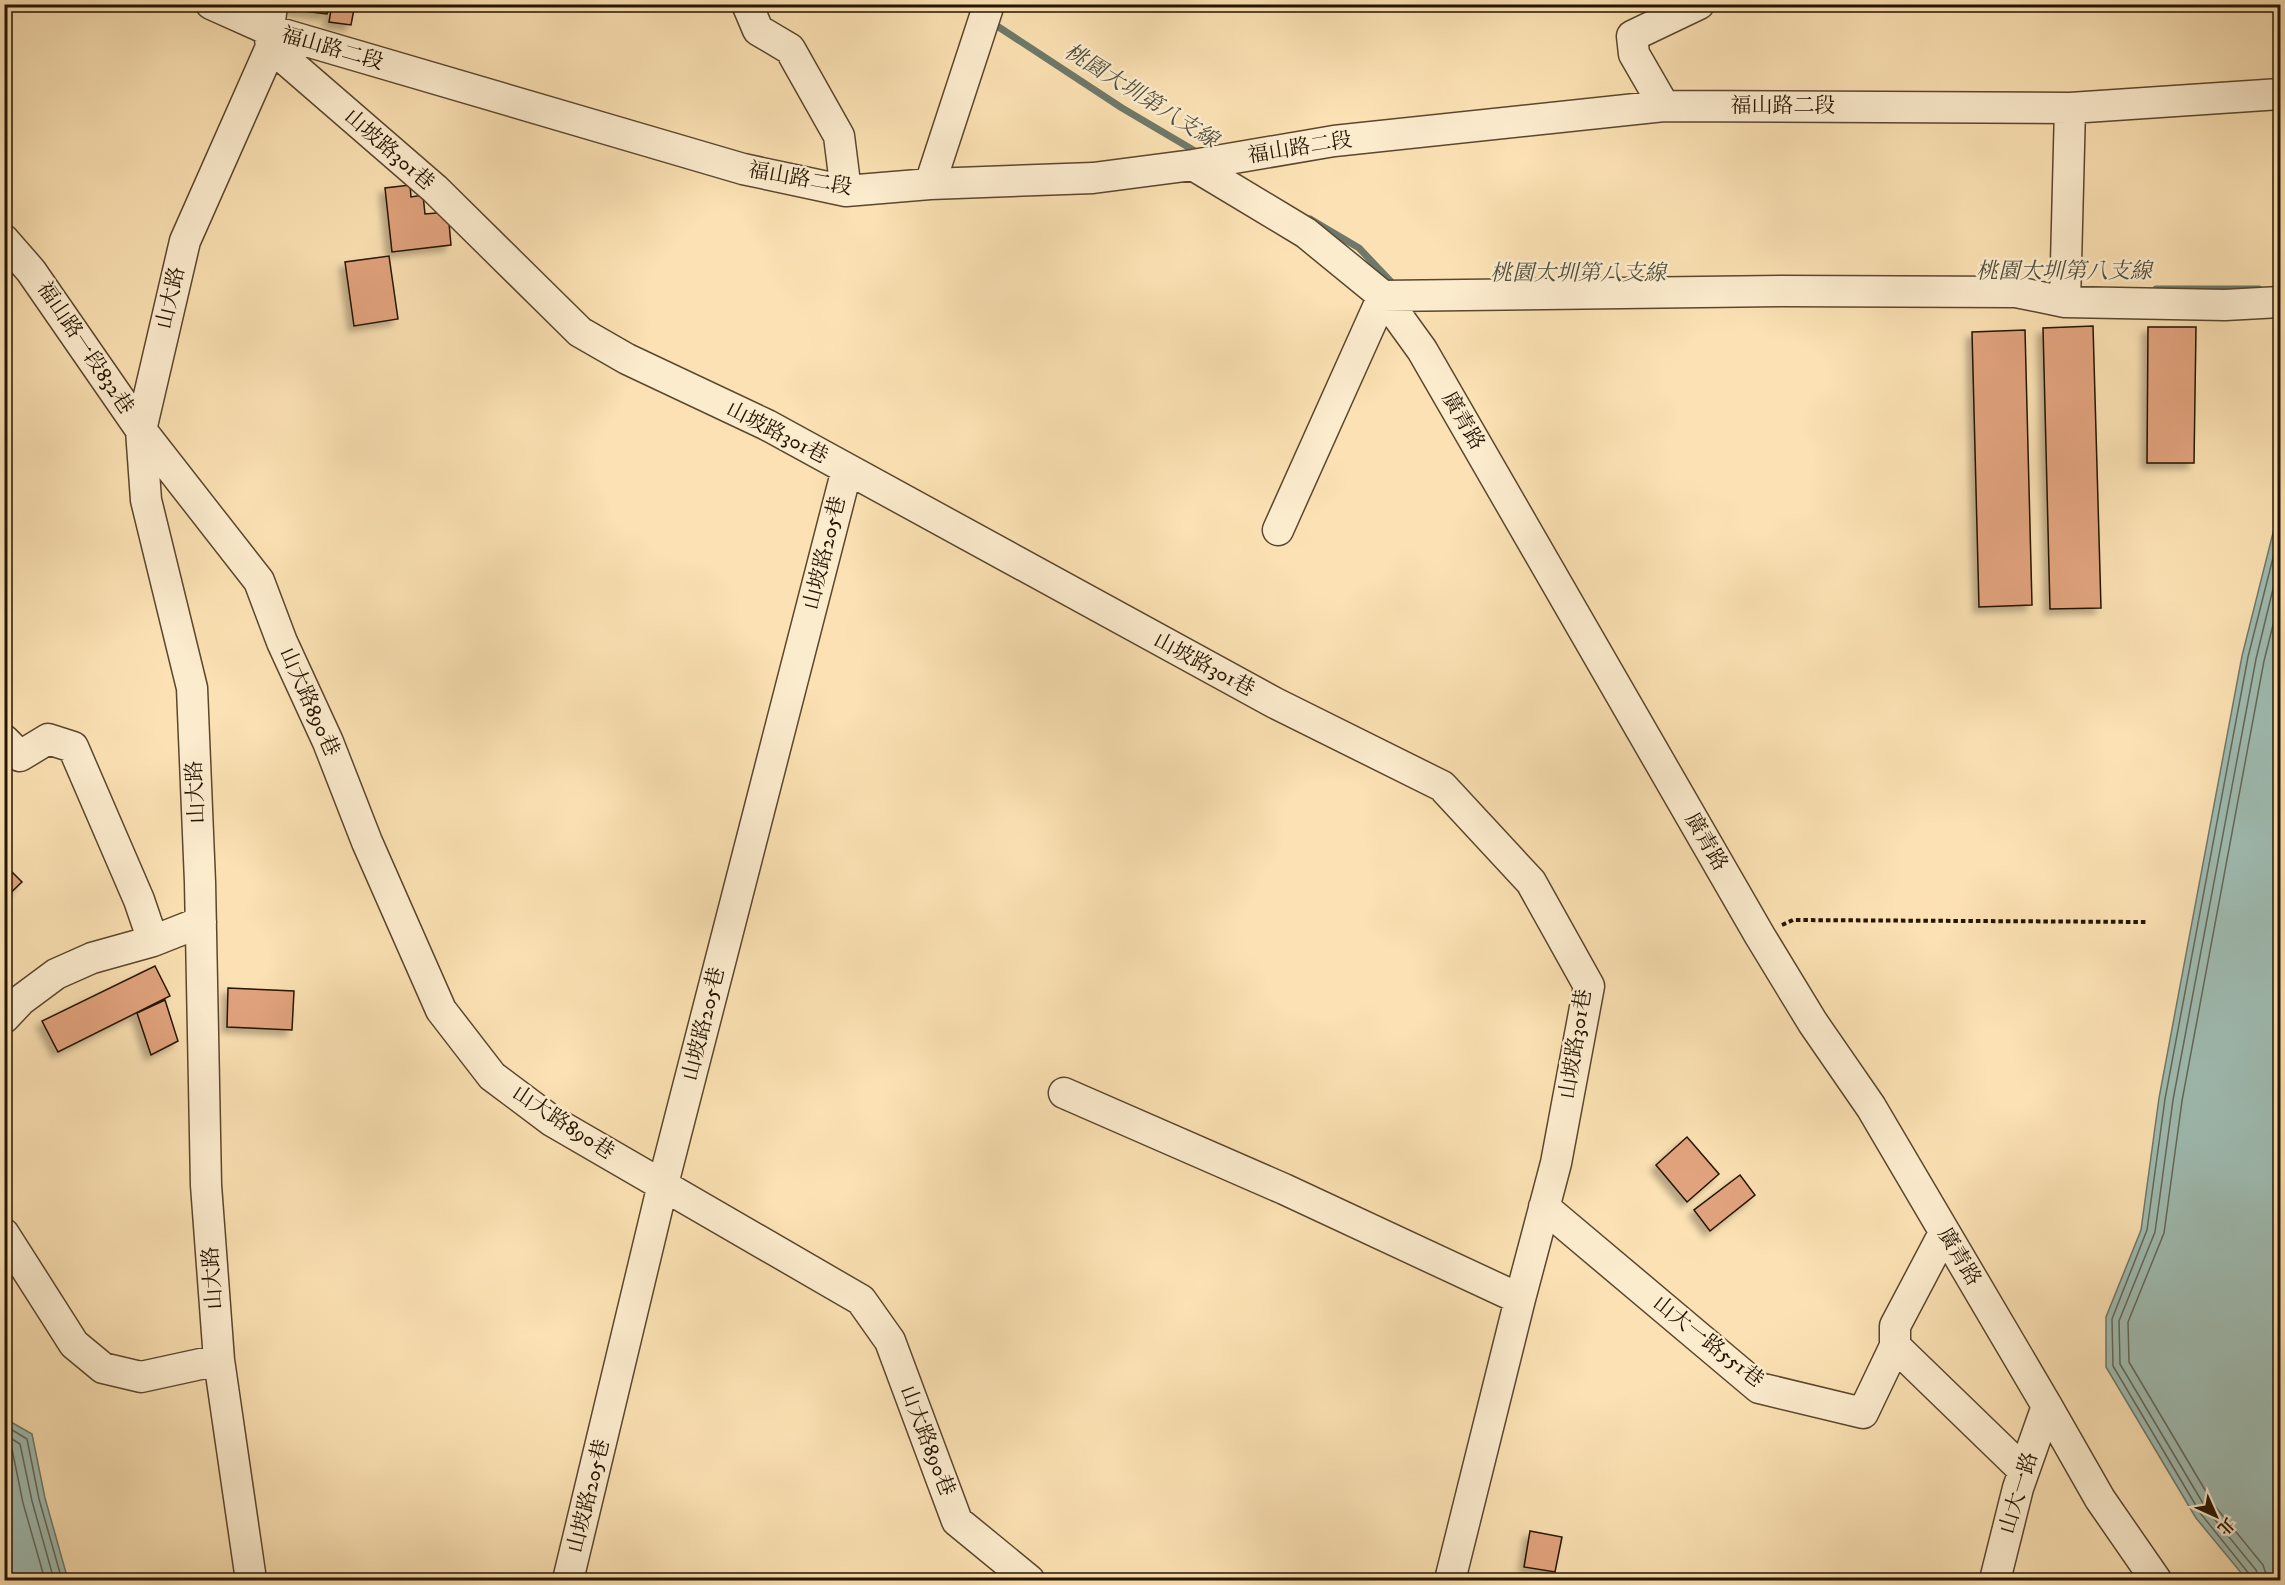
<svg xmlns="http://www.w3.org/2000/svg" width="2285" height="1585" viewBox="0 0 2285 1585" font-family="'IM FELL DW Pica','Noto Serif TC',serif">
<style>
.water{fill:#9fbcb2;stroke:#6e796b;stroke-width:1.5}
.lines{fill:none;stroke-linecap:round;stroke-linejoin:round}
.shore{stroke:#626859;stroke-width:1.5}
.stream{stroke:#6e796b;stroke-width:7}
.building{fill:#e1a37d;stroke:#251400;stroke-width:1.5;filter:url(#shadow)}
.minor-casing{stroke:#5a472d;stroke-width:33}
.path{stroke:#251400;stroke-width:4;stroke-dasharray:4.5 3;stroke-linecap:butt}
.minor{stroke:#fcecce;stroke-width:30}
.labels{text-anchor:middle;dominant-baseline:central;stroke-width:5;stroke-linejoin:round;paint-order:stroke}
.street-label{font-size:21px;fill:#251400;stroke:#fcecce}
.water-label{font-size:22px;font-style:italic;fill:#504f3e;stroke:#fcecce}
</style>
<defs>
<filter id="shadow"><feDropShadow dx="-5.5" dy="5.5" stdDeviation="3" flood-color="#0004"/></filter>
</defs>
<rect width="100%" height="100%" fill="#fbe1b3"/>
<filter id="stains"><feTurbulence type="fractalNoise" baseFrequency=".00333" numOctaves="4"/><feColorMatrix values="0 0 0 0 .2 0 0 0 0 .09 0 0 0 0 .02 0 0 0 .5 -.17"/></filter>
<radialGradient id="worn" r=".72"><stop offset=".6" stop-color="#630" stop-opacity="0"/><stop offset="1" stop-color="#630" stop-opacity=".3"/></radialGradient>
<!-- water -->
<path class="water" d="M2280 505V1580H2247L2196 1518 2106 1367V1317L2141 1230 2159 1098 2242 656Z
M4 1418 32 1434 45 1498 68 1580H5Z"/>
<g class="lines">
<!-- shore -->
<path class="shore" d="M4 1425 27 1439 39 1499 62 1580
M4 1434 20 1444 32 1501 54 1580
M4 1444 12 1449 23 1503 45 1580
M2251 1580 2250 1575 2201 1514 2113 1366 2112 1319 2147 1230 2165 1099 2248 657 2280 530
M2259 1580 2256 1570 2207 1510 2120 1364 2119 1321 2155 1232 2173 1100 2256 659 2280 560
M2268 1580 2263 1565 2214 1505 2129 1362 2128 1322 2164 1233 2182 1101 2264 661 2280 597"/>
<!-- stream -->
<path class="stream" d="M964 4 979 15
M991 22 1122 108 1200 154
M1310 219 1359 248 1395 286
M2156 289H2259"/>
</g>
<!-- building -->
<path class="building" d="M288 4H329L327 14 287 9Z
M332 4H355L351 25 329 22Z
M410 185 411 197 423 195 425 214 448 212 451 245 392 252 385 188Z
M389 256 398 319 354 326 345 262Z
M2093 326 2101 608 2050 609 2043 328Z
M2148 327H2196L2194 463H2147Z
M2025 330 2032 605 1979 607 1972 332Z
M4 864 22 882 4 899Z
M155 966 170 996 58 1052 42 1021Z
M228 988 294 991 292 1030 227 1027Z
M165 1000 178 1041 151 1055 137 1013Z
M1687 1137 1719 1174 1687 1202 1656 1165Z
M1740 1175 1755 1195 1710 1231 1694 1210Z
M1530 1531 1562 1537 1555 1572 1524 1567Z"/>
<g class="lines">
<!-- minor casing -->
<g class="minor-casing">
<path id="minor" d="M211 4 269 30 743 169 846 191 930 184 1093 178 1193 165 1334 141 1664 106 2070 108 2280 94
M747 4 758 30 790 49 839 136 846 191
M271 47 435 189 580 332 627 359 767 425 1275 703 1442 786 1531 882 1589 986 1556 1163 1520 1299 1450 1580
M1664 106 1634 54 1632 36 1699 4
M1193 165 1306 233 1383 296 1422 350 1760 936 1813 1023 1871 1107 2047 1406 2100 1499 2156 1580
M930 184 989 4
M4 240 31 271 141 430 259 581 282 642 328 742 367 842 441 1010 492 1076 552 1121 861 1300 890 1341 957 1521 1029 1580
M2065 302 2070 108
M1278 530 1383 296 1783 291 2016 292 2065 302 2225 305 2280 302
M4 740 20 756 48 739 73 747 139 900 153 941
M4 1018 21 1000 56 974 92 958 153 941 201 922
M1064 1093 1284 1189 1520 1299
M1544 1207 1759 1388 1863 1413 1895 1346V1326L1944 1233
M4 1234 74 1344 103 1368 141 1377 219 1360
M1895 1346 2024 1471
M251 1580 219 1360 206 1185 200 882 192 688 146 500 141 430 185 241 271 47 269 30 272 4
M568 1580 663 1184 847 469
M1995 1580 2018 1488 2047 1406"/>
</g>
<!-- path -->
<path class="path" d="M1782 925 1793 920 2147 922"/>
<!-- minor -->
<use href="#minor" class="minor"/>
</g>
<g class="labels">
<!-- street labels -->
<g class="street-label">
<text transform="translate(332 49) rotate(16)">福山路二段</text>
<text x="1783" y="106">福山路二段</text>
<text transform="translate(1300 148) rotate(-9)">福山路二段</text>
<text transform="translate(389 150) rotate(41)">山坡路301巷</text>
<text transform="translate(800 179) rotate(10)">福山路二段</text>
<text transform="translate(171 298) rotate(-77)">山大路</text>
<text transform="translate(85 348) rotate(56)">福山路一段832巷</text>
<text transform="translate(1463 421) rotate(60)">廣青路</text>
<text transform="translate(777 433) rotate(27)">山坡路301巷</text>
<text transform="translate(825 553) rotate(-76)">山坡路205巷</text>
<text transform="translate(1204 665) rotate(28)">山坡路301巷</text>
<text transform="translate(309 702) rotate(66)">山大路890巷</text>
<text transform="translate(196 792) rotate(-93)">山大路</text>
<text transform="translate(1706 842) rotate(60)">廣青路</text>
<text transform="translate(704 1024) rotate(-76)">山坡路205巷</text>
<text transform="translate(1576 1044) rotate(-81)">山坡路301巷</text>
<text transform="translate(563 1123) rotate(33)">山大路890巷</text>
<text transform="translate(1959 1257) rotate(59)">廣青路</text>
<text transform="translate(213 1278) rotate(-94)">山大路</text>
<text transform="translate(1708 1342) rotate(38)">山大一路551巷</text>
<text transform="translate(927 1441) rotate(69)">山大路890巷</text>
<text transform="translate(2019 1493) rotate(-73)">山大一路</text>
<text transform="translate(589 1496) rotate(-76)">山坡路205巷</text>
</g>
<!-- water labels -->
<g class="water-label">
<text transform="translate(1141 96) rotate(32)">桃園大圳第八支線</text>
<text x="2064" y="271">桃園大圳第八支線</text>
<text x="1578" y="273">桃園大圳第八支線</text>
</g>
</g>
<!-- margin -->
<rect width="2285" height="1585" fill="none" stroke="#fbe1b3" stroke-width="24"/>
<rect x="6" y="6" width="2273" height="1573" fill="none" stroke="#251400" stroke-width="3"/>
<rect x="12" y="12" width="2261" height="1561" fill="none" stroke="#251400" stroke-width="1.5"/>
<!-- north arrow -->
<g transform="translate(2216 1516) rotate(135)" stroke="#fcecce" stroke-width="4.5" paint-order="stroke">
<path d="M0-4.5L10 22L0 15L-10 22Z" fill="#251400"/>
<text y="-9" font-size="16" font-weight="bold" text-anchor="middle" fill="#251400">北</text>
</g>
<rect width="100%" height="100%" filter="url(#stains)"/>
<rect width="100%" height="100%" fill="url(#worn)"/>
</svg>
